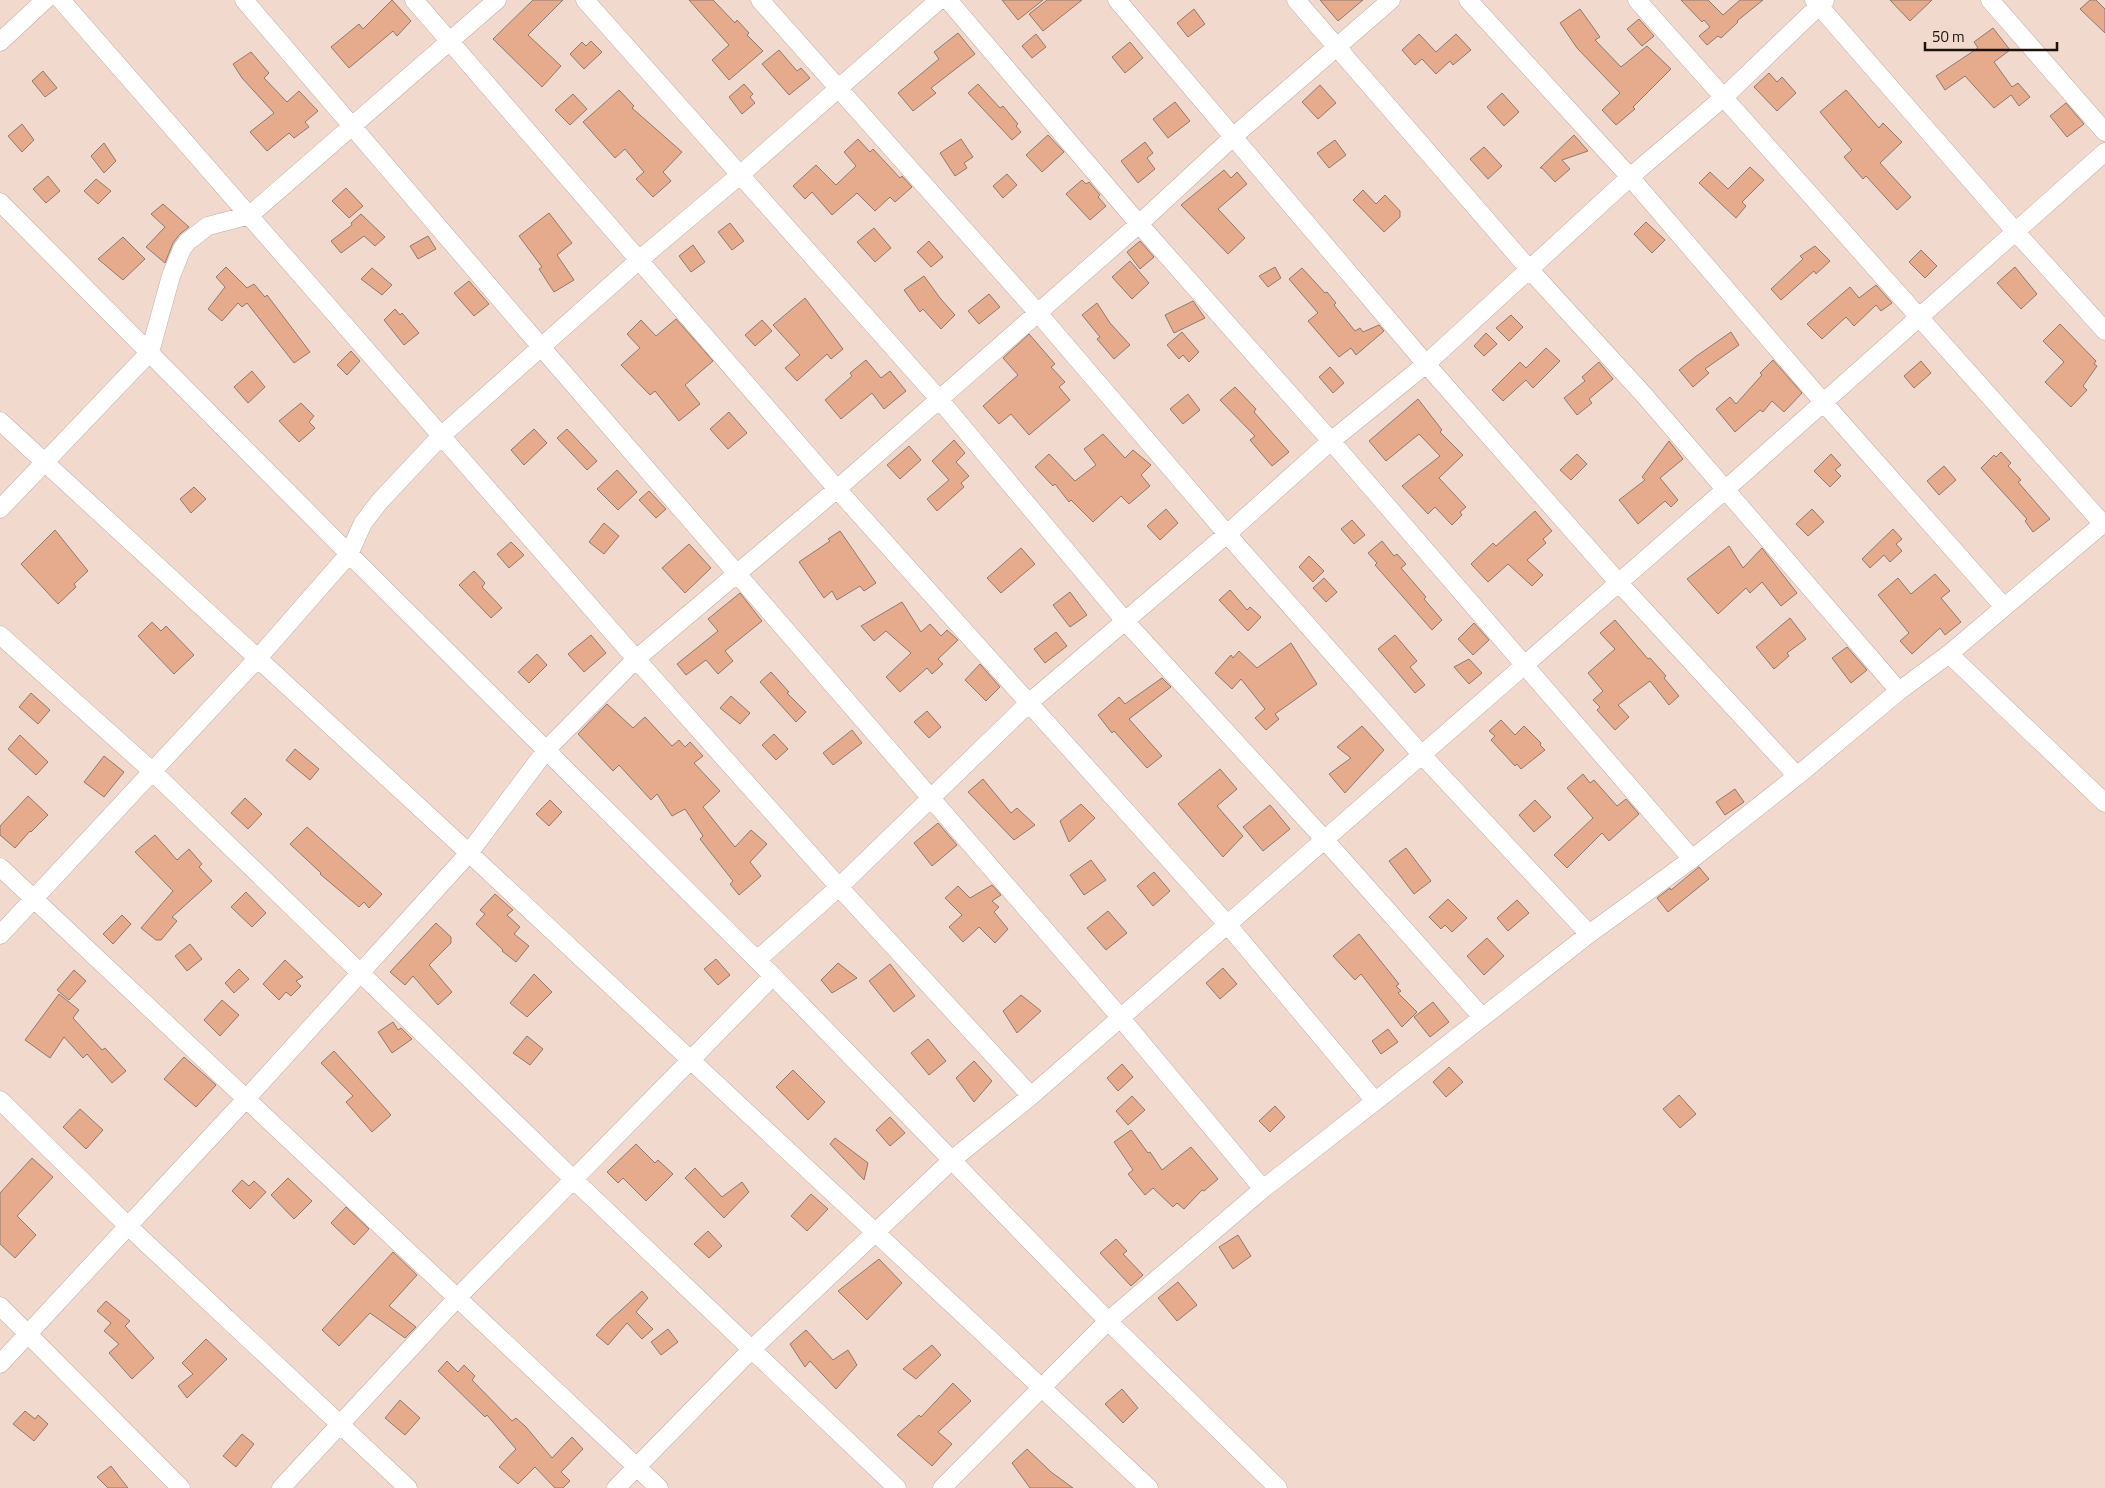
<svg xmlns="http://www.w3.org/2000/svg" width="2105" height="1488" viewBox="0 0 2105 1488" font-family="'Titillium Web',sans-serif">
<style>
.building{fill:#e6aa8c;stroke:#907a6f}
.lines{fill:none;stroke-linecap:round;stroke-linejoin:round}
.minor-casing{stroke:#c3aca1;stroke-width:19}
.minor{stroke:#fff;stroke-width:18}
</style>
<rect width="100%" height="100%" fill="#f1d9cd"/>
<!-- building -->
<path class="building" d="M392 0 411 21 397 36 393 31 349 68 331 47 359 24 363 29Z
M533 0H563L528 35 561 66 542 87 493 39Z
M689 0H713L735 23 737 20 749 33 747 35 763 51 729 80 712 60 729 45Z
M1002 0H1043L1018 20Z
M1047 0H1082L1043 31 1029 14Z
M1320 0H1363L1338 21Z
M1681 0H1708L1723 15 1740 0H1763L1737 21 1738 22 1721 38 1718 36 1707 45 1699 36 1710 27 1704 20 1702 22Z
M1890 0H1932L1910 21Z
M2090 0H2096L2105 9V33L2080 9Z
M1194 9 1205 24 1188 37 1177 23Z
M1580 9 1600 37 1595 40 1621 67 1647 46 1671 69 1633 107 1635 109 1616 125 1602 110 1620 93 1577 48 1560 23Z
M1639 19 1654 36 1642 46 1627 29Z
M1993 28 2010 50 1994 62 2012 87 2018 83 2030 97 2019 106 2011 95 1994 108 1965 76 1945 90 1936 76 1978 48 1974 42Z
M958 33 975 54 931 88 936 93 913 111 898 93 939 59 934 52Z
M1036 34 1046 47 1032 58 1022 46Z
M1419 34 1436 52 1456 34 1471 50 1453 65 1450 61 1436 74 1422 59 1415 65 1402 50Z
M591 41 602 52 584 69 570 54 582 42 586 46Z
M1130 42 1143 58 1125 73 1112 57Z
M779 50 797 71 801 68 810 78 789 95 762 64Z
M251 52 269 73 264 78 287 102 299 91 318 111 305 122 309 127 294 138 289 133 267 151 250 132 274 113 242 78 233 64Z
M43 71 57 88 45 97 32 81Z
M1769 73 1777 82 1782 77 1796 93 1777 111 1754 87Z
M744 84 753 94 750 97 755 103 742 114 729 97Z
M978 84 1000 108 1003 106 1018 124 1016 126 1021 132 1012 140 968 93Z
M1320 85 1336 103 1318 119 1302 102Z
M619 90 634 106 632 108 682 152 663 172 671 181 653 197 636 179 644 172 625 149 615 158 583 122Z
M1846 90 1879 128 1883 123 1902 142 1880 163 1911 197 1897 210 1866 176 1863 179 1844 157 1852 150 1820 112Z
M1502 93 1519 112 1504 126 1487 107Z
M573 94 587 109 570 125 555 110Z
M1175 102 1190 121 1168 138 1153 119Z
M2066 103 2084 124 2067 137 2050 116Z
M22 124 34 140 22 152 8 136Z
M1048 135 1064 152 1042 172 1026 155Z
M1574 135 1588 151 1562 160 1570 169 1555 182 1542 168H1540Z
M858 139 870 152 873 149 900 178 902 176 912 187 895 202 890 197 875 211 857 193 832 215 812 192 805 199 793 186 816 165 836 185 856 166 844 152Z
M961 139 973 157 964 163 967 168 955 176 940 153Z
M1335 140 1346 155 1329 168 1317 153Z
M1145 142 1153 153 1147 158 1155 169 1138 183 1121 161Z
M104 143 116 161 104 173 91 156Z
M1484 147 1502 166 1488 179 1470 159Z
M1750 167 1764 180 1742 202 1746 206 1736 218 1699 183 1710 172 1728 189Z
M1224 170 1231 178 1237 172 1247 184 1218 209 1245 238 1228 254 1181 205Z
M1007 174 1017 185 1003 198 993 186Z
M48 176 60 191 46 203 33 189Z
M96 179 111 191 98 204 84 191Z
M1082 180 1086 184 1089 182 1100 195 1098 197 1106 206 1090 220 1066 194Z
M346 188 363 206 349 218 332 201Z
M1363 190 1376 204 1385 195 1400 211V217L1384 232 1353 200Z
M163 204 189 227 180 234 173 243 165 263 146 247 165 227 151 214Z
M549 213 572 243 557 255 574 280 554 292 539 269 542 267 519 236Z
M361 214 385 237 375 246 364 236 341 253 331 241 352 225 351 223Z
M1646 222 1665 240 1652 253 1634 234Z
M730 223 744 241 732 250 718 232Z
M874 228 891 248 875 262 857 242Z
M428 236 436 249 418 259 410 246Z
M123 237 145 259 123 280 98 259Z
M929 241 943 257 931 267 917 252Z
M1140 241 1154 257 1140 269 1127 252Z
M693 245 705 262 691 272 679 256Z
M1815 246 1830 261 1816 274 1814 271 1781 300 1771 289 1803 259 1800 256Z
M1921 250 1937 266 1925 278 1909 262Z
M1130 261 1149 283 1132 299 1112 277Z
M226 267 247 288 254 284 265 297 267 295 310 352 294 363 247 303 242 307 238 303 222 321 208 309 225 287 216 277Z
M1275 267 1281 278 1268 287 1259 276Z
M2015 267 2037 294 2021 309 1997 283Z
M372 268 392 285 382 295 361 279Z
M1302 268 1325 293 1327 292 1336 303 1334 305 1355 331 1360 328 1363 332 1379 325 1384 331 1356 355 1351 348 1339 357 1308 321 1318 313 1289 279Z
M924 276 940 298 955 315 941 329 923 309 920 312 904 290Z
M469 281 489 304 474 316 454 293Z
M1876 285 1892 303 1881 311 1876 305 1854 326 1846 317 1822 339 1807 324 1850 287 1859 298Z
M989 294 1000 307 979 324 968 311Z
M805 298 843 349 831 359 827 354 797 381 785 368 800 355 773 325Z
M1193 301 1205 318 1174 333 1165 315Z
M1097 303 1110 323 1130 345 1114 359 1097 339 1100 337 1082 315Z
M395 309 400 315 402 313 419 333 404 345 384 320Z
M1511 315 1523 327 1509 341 1496 328Z
M676 319 713 361 685 385 700 404 679 421 655 391 650 395 621 365 640 348 627 334 641 320 656 336Z
M762 320 772 331 755 346 745 335Z
M2060 324 2096 361 2094 364 2097 366 2083 386 2087 390 2071 407 2045 382 2064 362 2043 341Z
M1182 332 1199 352 1189 362 1183 355 1179 359 1167 345Z
M1731 332 1739 345 1705 369 1709 373 1693 387 1679 370 1695 357Z
M1486 333 1497 344 1484 356 1474 346Z
M1029 334 1055 364 1051 367 1065 382 1059 387 1070 400 1029 435 1011 414 999 424 983 406 1018 375 1003 358Z
M1546 348 1560 361 1533 388 1526 380 1503 401 1492 390 1520 362 1526 368Z
M351 351 360 361 347 375 337 365Z
M866 360 881 378 890 371 906 391 884 409 872 393 841 419 825 400 852 376 850 373Z
M1773 360 1802 393 1784 412 1772 401 1763 412 1760 410 1735 432 1716 409 1730 397 1736 404 1762 375 1760 373Z
M1921 361 1931 373 1914 388 1904 376Z
M1599 362 1613 379 1589 399 1592 403 1577 415 1564 398 1585 381 1582 377Z
M1330 367 1344 383 1333 393 1319 377Z
M252 371 265 387 248 403 234 387Z
M1235 387 1256 409 1254 412 1289 452 1272 466 1250 440 1255 436 1220 400Z
M1188 394 1200 410 1183 424 1170 409Z
M1418 399 1442 430 1440 432 1463 455 1439 478 1466 507 1460 512 1462 515 1452 525 1435 507 1428 514 1402 486 1440 456 1419 434 1386 461 1369 441Z
M301 403 314 416 309 422 315 428 299 442 279 421Z
M729 412 747 433 728 449 710 429Z
M534 429 547 443 524 465 511 450Z
M567 429 597 461 587 470 557 438Z
M1103 434 1125 458 1133 450 1151 465 1141 475 1150 486 1129 504 1121 496 1093 522 1071 500 1069 502 1055 484 1053 486 1035 467 1049 454 1075 481 1096 465 1084 449Z
M954 440 965 453 956 462 969 476 961 483 964 487 937 511 927 499 949 480 932 461Z
M1669 441 1683 459 1660 478 1678 500 1671 507 1665 501 1638 524 1619 500 1645 480 1642 477Z
M909 446 921 460 900 479 887 465Z
M2001 452 2011 463 2008 466 2021 480 2018 482 2050 519 2033 532 2025 521 2027 519 1981 468 1994 455 1996 457Z
M1577 454 1587 464 1571 480 1560 470Z
M1831 454 1841 465 1835 470 1841 476 1830 487 1814 471Z
M1944 466 1956 480 1939 495 1927 481Z
M617 470 637 492 618 510 597 489Z
M194 487 206 499 191 513 180 499Z
M649 491 666 509 656 518 639 500Z
M1166 509 1178 523 1160 540 1147 526Z
M1812 509 1824 522 1808 536 1796 524Z
M1535 511 1552 531 1543 539 1546 543 1527 560 1543 575 1532 586 1508 564 1488 582 1471 564 1493 543 1496 546Z
M1352 520 1365 535 1354 544 1341 529Z
M604 523 619 536 604 554 589 542Z
M1893 529 1902 539 1896 544 1902 551 1890 562 1884 555 1870 568 1862 559Z
M55 530 88 571 74 584 76 587 58 604 21 564Z
M840 531 876 583 864 591 860 586 837 600 832 591 824 598 799 562 830 541 828 539Z
M1382 541 1394 556 1397 554 1406 564 1401 568 1426 597 1424 599 1442 620 1432 630 1375 565 1377 563 1368 553Z
M511 542 524 555 509 568 497 554Z
M689 544 711 568 685 593 662 568Z
M1729 546 1743 568 1762 548 1797 593 1781 606 1762 582 1750 593 1746 588 1718 614 1687 579Z
M1021 548 1035 564 1001 593 987 578Z
M1309 556 1324 571 1313 582 1299 567Z
M474 571 485 583 482 587 502 608 491 618 459 585Z
M1935 574 1950 591 1941 598 1961 622 1945 635 1940 628 1912 654 1900 641 1909 633 1878 595 1898 578 1911 594Z
M1324 578 1337 592 1326 602 1313 588Z
M1230 590 1247 610 1250 607 1261 617 1248 631 1219 600Z
M1070 592 1087 615 1070 627 1053 605Z
M740 593 762 621 725 651 733 661 718 674 706 660 686 675 677 664 718 631 708 619Z
M902 602 921 632 930 624 941 636 947 630 958 640 938 659 943 664 932 674 927 668 900 692 886 677 911 653 886 631 874 641 861 626Z
M1790 618 1806 639 1787 653 1789 656 1774 669 1756 647Z
M1615 620 1648 659 1650 658 1666 676 1664 678 1679 696 1669 705 1650 681 1618 705 1629 717 1615 730 1597 710 1600 707 1593 700 1603 691 1588 673 1615 649 1600 633Z
M152 622 161 631 166 626 194 655 174 674 138 636Z
M1474 623 1489 640 1473 655 1458 639Z
M1056 632 1067 646 1045 663 1034 649Z
M591 635 606 653 584 672 568 654Z
M1395 635 1417 661 1410 667 1425 685 1415 693 1378 649Z
M1291 643 1317 684 1275 714 1279 719 1266 730 1255 718 1265 709 1241 679 1232 689 1215 673 1231 655 1233 658 1239 651 1257 668Z
M1847 647 1867 670 1851 683 1832 658Z
M537 654 547 665 529 683 518 672Z
M1469 659 1482 673 1469 684 1454 667Z
M980 664 1000 687 986 701 965 680Z
M771 672 789 692 787 693 806 712 796 722 760 682Z
M1162 678 1171 687 1129 719 1162 756 1147 768 1114 731 1112 733 1098 715 1119 697 1125 704Z
M31 693 50 710 38 724 19 707Z
M731 696 750 713 740 724 720 708Z
M607 704 633 728 645 717 672 746 679 740 685 747 690 742 703 756 694 763 720 791 703 807 735 847 751 830 767 844 750 862 761 876 739 895 730 884 733 881 700 839 703 836 685 809 672 816 657 794 651 800 619 765 613 771 578 734Z
M927 711 941 727 929 738 914 722Z
M1501 720 1515 735 1524 726 1541 743 1540 745 1545 750 1521 769 1517 764 1515 766 1491 740 1495 736 1489 731Z
M1362 726 1384 750 1345 793 1329 774 1351 758 1337 747Z
M852 730 862 743 833 765 823 753Z
M774 734 788 749 776 760 762 745Z
M20 735 48 762 36 775 8 749Z
M295 749 319 769 310 780 286 760Z
M104 756 124 772 104 797 84 782Z
M1220 769 1237 789 1217 806 1243 836 1223 857 1178 804Z
M1583 774 1590 783 1594 780 1617 806 1626 799 1639 814 1609 841 1602 833 1567 868 1554 855 1593 818 1567 788Z
M983 779 1011 813 1017 808 1035 825 1014 840 968 792Z
M1735 789 1744 802 1725 815 1716 802Z
M28 796 48 815 31 832 30 831 15 848 0 835V826Z
M245 798 262 814 248 829 231 813Z
M550 800 562 812 549 826 536 814Z
M1535 800 1551 817 1534 832 1519 815Z
M1081 804 1095 818 1069 842 1060 821Z
M1270 805 1290 829 1263 851 1243 827Z
M938 823 957 845 932 866 914 843Z
M307 827 382 894 369 908 364 902 359 907 320 874 321 873 290 844Z
M155 835 177 860 189 849 202 864 199 867 212 881 172 917 177 921 161 940H156L141 928 173 891 135 852Z
M1406 848 1431 881 1414 894 1389 861Z
M1091 860 1106 880 1084 895 1070 875Z
M1699 867 1709 879 1668 912 1657 898 1670 888 1671 890Z
M1154 872 1170 891 1153 906 1137 886Z
M992 885 1001 895 992 901 999 907 994 912 1008 929 995 943 979 927 963 942 949 927 962 915 945 898 958 886 970 898Z
M246 892 266 913 252 927 231 907Z
M495 894 513 910 507 915 520 927 514 934 529 946 516 962 502 951 503 950 476 924 485 914 480 910Z
M1448 899 1467 918 1452 932 1445 925 1441 929 1429 917Z
M1517 900 1529 913 1508 931 1497 918Z
M1108 911 1127 933 1106 950 1087 928Z
M122 915 131 924 113 944 103 934Z
M436 923 451 937V943L429 965 452 992 438 1005 413 976 405 985 390 972Z
M1359 934 1399 984 1396 986 1401 991 1398 993 1417 1012 1402 1027 1361 974 1355 980 1333 956Z
M1487 938 1504 956 1484 975 1467 956Z
M190 944 202 959 187 971 175 956Z
M716 959 730 975 718 985 704 969Z
M285 960 303 977 296 981 301 986 291 996 286 992 279 1000 263 984Z
M838 963 857 978 832 993 821 980Z
M890 964 915 996 894 1012 869 981Z
M1223 968 1237 984 1220 999 1206 983Z
M239 969 249 979 234 993 225 983Z
M74 970 86 981 69 1000 57 990Z
M534 974 552 992 527 1017 510 1003Z
M59 994 79 1010 73 1018 102 1050 105 1048 126 1071 112 1083 87 1054 83 1058 64 1037 50 1058 25 1040Z
M1021 995 1041 1011 1017 1033 1003 1011Z
M222 1000 239 1015 220 1036 204 1020Z
M1433 1002 1449 1022 1430 1037 1414 1017Z
M393 1022 398 1030 401 1028 412 1039 392 1053 378 1032Z
M1388 1029 1398 1042 1381 1054 1372 1041Z
M527 1036 543 1049 530 1065 513 1053Z
M928 1039 946 1061 929 1075 911 1053Z
M334 1051 391 1115 372 1132 346 1102 353 1096 321 1063Z
M184 1057 216 1085 196 1107 164 1079Z
M974 1061 992 1081 974 1102 956 1078Z
M1122 1064 1133 1077 1118 1091 1107 1078Z
M1449 1067 1463 1082 1446 1097 1433 1082Z
M793 1070 825 1102 808 1120 776 1087Z
M1679 1095 1696 1114 1680 1128 1663 1109Z
M1132 1096 1145 1110 1128 1125 1116 1111Z
M1275 1106 1285 1117 1270 1132 1259 1121Z
M80 1109 103 1130 86 1149 63 1127Z
M890 1117 905 1133 890 1146 876 1130Z
M1131 1130 1148 1153 1150 1152 1162 1170 1191 1147 1218 1179 1204 1191 1202 1190 1184 1209 1177 1203 1173 1207 1153 1188 1145 1195 1128 1174 1133 1170 1114 1142Z
M835 1138 868 1163 864 1180 830 1144Z
M636 1144 655 1163 658 1160 673 1174 646 1201 623 1178 618 1183 607 1172Z
M32 1158 53 1177 17 1216 36 1235 15 1258 0 1244V1193Z
M695 1168 722 1197 742 1182 749 1192 724 1218 685 1178Z
M288 1178 312 1201 294 1219 271 1195Z
M242 1180 249 1186 254 1181 266 1192 250 1209 232 1191Z
M811 1194 828 1209 807 1231 791 1216Z
M346 1207 369 1229 354 1245 331 1223Z
M708 1231 722 1246 709 1258 694 1244Z
M1238 1235 1251 1256 1233 1269 1219 1247Z
M1116 1239 1127 1251 1123 1254 1143 1275 1131 1286 1100 1253Z
M393 1252 417 1275 389 1306 416 1327 405 1338 370 1313 339 1346 322 1330Z
M879 1259 902 1283 867 1320 838 1291Z
M1178 1282 1197 1305 1177 1321 1158 1298Z
M642 1291 648 1298 636 1312 653 1329 642 1339 627 1323 608 1345 596 1335 608 1322Z
M106 1301 130 1321 125 1326 154 1358 132 1379 109 1353 119 1344 104 1331 111 1323 97 1311Z
M668 1329 678 1342 661 1355 651 1342Z
M806 1330 833 1360 848 1350 857 1365 836 1389 810 1361 805 1367 790 1344Z
M206 1339 227 1359 187 1398 178 1386 193 1374 182 1363Z
M932 1345 941 1355 916 1379 903 1369Z
M447 1361 458 1372 464 1365 475 1376 472 1380 512 1421 516 1418 526 1427 552 1458 572 1437 583 1449 561 1472 570 1481 563 1488H555L535 1467 518 1484 499 1467 516 1449 487 1415 485 1417 438 1371Z
M953 1383 971 1401 938 1432 952 1444 932 1466 897 1435 919 1415 921 1417Z
M1122 1389 1138 1408 1123 1423 1105 1404Z
M400 1400 420 1418 405 1435 385 1418Z
M25 1411 35 1419 38 1415 48 1424 34 1441 13 1424Z
M242 1434 254 1444 236 1467 223 1456Z
M1027 1449 1051 1472 1073 1488H1030L1012 1463Z
M111 1466 128 1488H108L97 1477Z"/>
<g class="lines">
<!-- minor casing -->
<g class="minor-casing">
<path id="minor" d="M61 0 636 659 839 887 1031 1096
M244 0 542 348 1120 1017 1263 1189
M414 0 837 489 1227 924 1375 1101
M585 0 939 399 1125 621 1324 839 1482 1017
M760 0 1038 313 1227 534 1421 754 1589 934
M948 0 1139 224 1331 441 1692 859
M1117 0 1426 364 1618 582 1797 776
M1296 0 1529 269 1644 395 1899 691
M1468 0 1630 177 1823 402 2004 607
M1637 0 2103 524
M1814 0 2015 231 2105 331
M1990 0 2105 132
M0 42 45 0
M0 202 349 554 773 976 1108 1321 1278 1488
M0 421 469 853 1149 1488
M0 509 150 352 171 276 182 249 187 242 208 226 250 215 497 0
M0 635 152 771 572 1178 897 1488
M1949 654 2105 803
M0 867 659 1488
M0 935 258 658 349 554 363 523 380 501 441 436 638 261 741 174 939 0
M757 960 839 887 1030 702 1227 534 1331 441 1426 364 1630 177 1724 97 1825 0
M0 1100 129 1227 408 1488
M0 1306 181 1488
M0 1364 246 1099 469 853 547 749 636 659 837 489 1139 224 1234 136 1391 0
M281 1488 458 1297 773 976
M616 1488 751 1350 953 1159 1031 1096 1726 489 2105 152
M942 1488 1108 1321 1263 1189 1589 934 1692 859 1797 776 1899 691 1949 654 2105 522"/>
</g>
<!-- minor -->
<use href="#minor" class="minor"/>
</g>
<!-- scale -->
<path d="M1925 42v8h132v-8" fill="none" stroke="#1c130f" stroke-width="2.5"/>
<text x="1932" y="42" font-size="15" fill="#1c130f" stroke="#f1d9cd" stroke-width="4" paint-order="stroke">50 m</text>
</svg>
